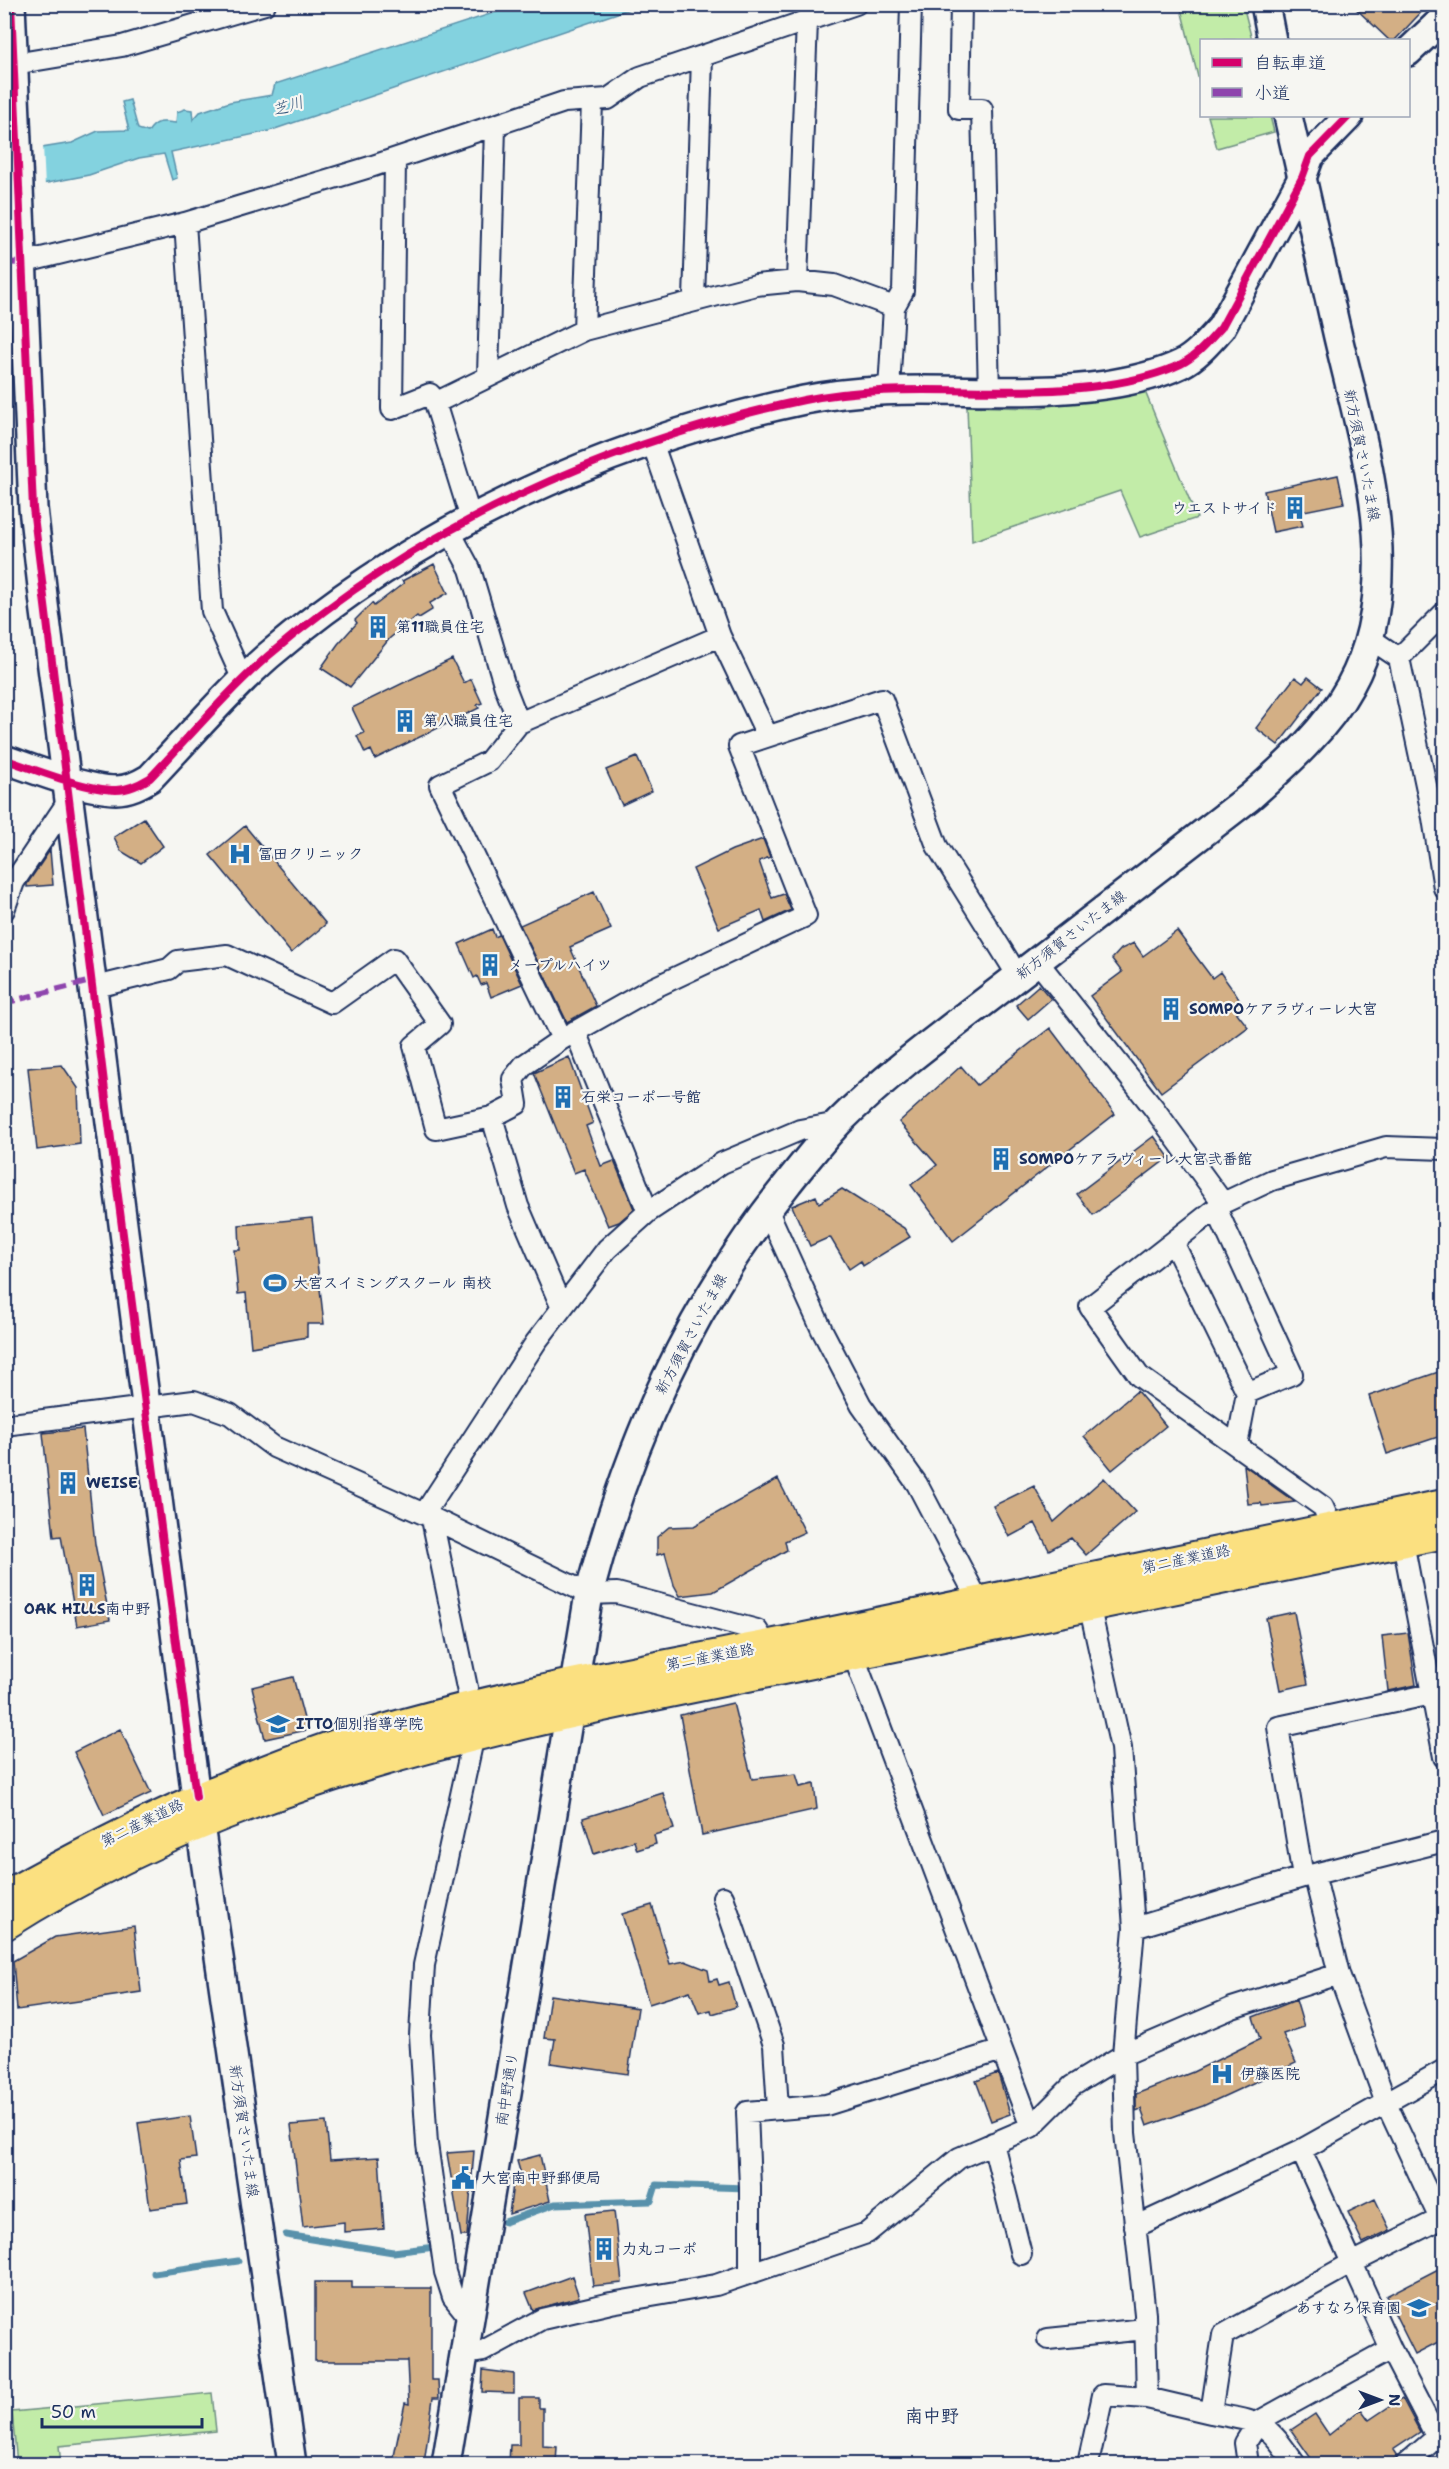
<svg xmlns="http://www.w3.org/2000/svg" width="1449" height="2469" viewBox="0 0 1449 2469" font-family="'Shantell Sans','Klee One',sans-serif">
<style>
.green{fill:#c2eca8;stroke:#6e8e83;stroke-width:1.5}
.water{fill:#83d2df;stroke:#5991ab;stroke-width:1.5}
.pier{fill:#f6f6f2}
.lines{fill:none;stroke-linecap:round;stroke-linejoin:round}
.stream{stroke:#5991ab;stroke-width:7}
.building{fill:#d3af85;stroke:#1b2f5e;stroke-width:1.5}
.street-casing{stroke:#1b2f5e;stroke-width:24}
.secondary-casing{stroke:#1b2f5e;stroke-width:32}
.primary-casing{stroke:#1b2f5e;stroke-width:34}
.street{stroke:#f6f6f2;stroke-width:20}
.secondary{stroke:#f6f6f2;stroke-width:27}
.primary{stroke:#fbe080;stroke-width:30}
.quiet{stroke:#8e44ad;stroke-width:6;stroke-dasharray:12 6;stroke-linecap:butt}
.cycleway-casing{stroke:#f6f6f2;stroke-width:11}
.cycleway{stroke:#d6006c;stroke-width:8}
.labels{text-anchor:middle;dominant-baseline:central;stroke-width:4.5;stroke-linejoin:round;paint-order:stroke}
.street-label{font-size:15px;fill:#1b2f5e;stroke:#f6f6f2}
.poi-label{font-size:15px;font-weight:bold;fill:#1b2f5e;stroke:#f6f6f2;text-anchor:start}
.water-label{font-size:16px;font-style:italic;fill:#35587e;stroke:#f6f6f2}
.quarter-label{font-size:18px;font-weight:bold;fill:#1b2f5e;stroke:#f6f6f2}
</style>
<rect width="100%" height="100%" fill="#f6f6f2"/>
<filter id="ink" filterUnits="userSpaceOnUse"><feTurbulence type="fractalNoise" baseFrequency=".0167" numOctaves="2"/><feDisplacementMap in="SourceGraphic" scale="12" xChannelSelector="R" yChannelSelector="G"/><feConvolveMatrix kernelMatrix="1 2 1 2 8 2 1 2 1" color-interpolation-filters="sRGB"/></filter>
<g filter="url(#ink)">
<!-- green -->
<path class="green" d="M1180 5H1243L1252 40H1202L1201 89Z
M1208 116H1270L1274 132 1217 148Z
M1144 389 1197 518 1140 537 1120 491 972 541 967 406 1038 408Z
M212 2393 216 2431 59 2446 61 2464H17L12 2412Z"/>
<!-- water -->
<path class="water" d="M518 5H641L269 131 171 152 177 178 172 180 164 154 139 158 89 175 5 191V154L72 143 98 131 129 130 122 102 130 100 138 129 148 132C156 120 162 121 176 123L177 112 185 109 192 110 193 120 200 112 230 102 272 95 275 84Z"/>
<!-- pier -->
<path class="pier" d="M43 145 45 187 4 194V151Z"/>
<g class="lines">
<!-- stream -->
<path class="stream" d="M505 2222 555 2204 651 2201 656 2185 747 2188
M286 2235 393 2252 435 2247
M154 2273 238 2261"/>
</g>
<!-- building -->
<path class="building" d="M1351 4H1429L1395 40H1389Z
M1338 475 1344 503 1299 512 1303 526 1273 532 1264 491Z
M434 564 448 593 430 603 432 610 419 618 417 616 390 638 350 687 321 668 338 644 357 623 355 620 372 603 374 606 404 583 402 581Z
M452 659 464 683 471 679 482 703 477 705 479 708 375 759 371 750 365 753 357 736 364 733 352 708Z
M1295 677 1303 683 1308 677 1322 688 1278 745 1256 728Z
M637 757 652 791 622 805 606 770Z
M144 818 163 846 141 863 121 851 114 837Z
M245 826 326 924 291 953 210 855Z
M763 839 770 857 759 861 772 898 784 894 791 910 765 922 761 910 719 928 693 869 732 850Z
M50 850 53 885 27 887V884Z
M594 892 611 929 570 947 596 1006 567 1022 520 925Z
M492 929 495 937 499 935 522 984 491 997 486 983 481 985 477 976 474 978 459 944Z
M1177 931 1212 978 1220 972 1245 1007 1237 1013 1248 1027 1161 1092 1090 996 1122 972 1112 959 1121 949 1134 943 1143 956Z
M1039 985 1051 999 1028 1019 1016 1005Z
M1050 1028 1115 1114 953 1241 911 1185 937 1165 899 1122 961 1066 977 1085Z
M569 1057 593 1123 586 1126 601 1166 614 1161 634 1209 619 1222 608 1226 584 1169 574 1173 534 1073Z
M62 1065 78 1088 80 1144 37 1150 28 1068Z
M1154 1136 1169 1157 1093 1215 1077 1194Z
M842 1189 904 1228 910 1237 863 1266 861 1261 849 1269 830 1237 810 1246 792 1206 816 1196 819 1203Z
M312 1218 324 1324H307V1337L251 1347 246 1293 238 1294 234 1250H240L239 1225Z
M1444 1370V1435L1387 1454 1369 1396Z
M1137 1391 1166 1426 1112 1470 1084 1436Z
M83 1429 95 1544 110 1620 77 1626 61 1536 54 1537 43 1433Z
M1244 1465 1278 1490 1295 1502 1262 1506 1261 1503 1248 1504Z
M1104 1478 1135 1512 1086 1555 1071 1538 1049 1550 1035 1523 1009 1537 993 1506 1034 1486 1054 1522Z
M778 1479 805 1532 785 1541 787 1550 713 1592 680 1596 674 1585 665 1553 657 1555V1537L669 1527 694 1526Z
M1294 1612 1308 1684 1280 1690 1266 1618Z
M1408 1633 1416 1685 1388 1691 1382 1636Z
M293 1677 307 1730 265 1739 252 1687Z
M733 1703 752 1779 796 1774 800 1787 814 1784 817 1809 702 1835 680 1715Z
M120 1729 151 1793 104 1815 74 1752Z
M663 1793 674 1829 654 1835 656 1844 637 1850 634 1841 594 1854 583 1818Z
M652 1905 670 1964 685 1961 708 1970 710 1981 717 1979 719 1985 729 1982 736 2007 712 2014 711 2010 699 2013 690 1991 649 2004 622 1914Z
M134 1926 141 1992 17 2010 13 1961 55 1937Z
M550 1995 638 2008 628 2074 551 2063 555 2039 544 2038Z
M1296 2000 1304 2027 1283 2034 1296 2063 1203 2106 1147 2126 1141 2109 1136 2111V2094L1193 2072 1260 2039 1253 2017Z
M998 2073 1010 2114 991 2121 976 2081Z
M190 2116 196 2158 181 2160 187 2204 150 2209 138 2123Z
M326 2122 330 2160 379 2157 384 2229 344 2232V2222L303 2227 291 2125Z
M474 2151 467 2236H461L447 2153Z
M540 2155 550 2201 509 2214 513 2184 523 2181 517 2161Z
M1375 2199 1390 2230 1363 2243 1348 2212Z
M614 2211 622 2283 593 2286 585 2214Z
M1444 2266V2339L1415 2354 1386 2296Z
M572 2276 579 2297 533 2310 526 2293Z
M315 2282H352V2288H431V2380H438L439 2398H433L424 2464H396L398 2457 394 2456 405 2403 409 2404 407 2361H315Z
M483 2370 514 2374V2393L482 2392Z
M519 2398H539V2408H543V2446L557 2447 556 2464H509L510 2445H519Z
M1402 2398 1420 2432 1393 2450 1397 2456 1390 2464H1315L1291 2430 1315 2414 1329 2435 1361 2409 1369 2420Z"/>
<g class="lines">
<!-- street casing -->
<g class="street-casing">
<path id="street" d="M961 4 959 109H982L989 393
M14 64 122 46 265 4
M395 159 392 409 430 394 436 402
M185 223 212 611 243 680
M21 263 185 223 370 167 564 102 608 99 640 77 856 4
M797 281 807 21
M694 299 702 58
M584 330 592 102
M488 375 495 127
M889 389 894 307 903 291 911 4
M652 442 720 636 767 735
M471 519 435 403 584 330 756 285 797 281 834 285 894 307
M449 530 470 569 505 687 519 723 489 761 440 785 562 1039 649 990 806 916 739 746 882 699 937 846 1018 976
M1368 637 1399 658 1433 818 1444 888
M1399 658 1444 613
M519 723 720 636
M4 910 14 882 69 800
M1037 961 1153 1107 1223 1203 1272 1180 1386 1147 1444 1149
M92 988 169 969 178 961 227 955 332 1003 394 959 440 1024 414 1046 436 1129 492 1117 517 1104 513 1079 524 1065 562 1039
M575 1031 648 1212
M492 1117 518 1206 561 1306
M1223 1203 1090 1307 1139 1376 1323 1507 1332 1528
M767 1209 822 1330 861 1405 917 1484 979 1602
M1173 1242 1247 1393 1292 1374 1216 1208
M4 1425 194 1401 230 1414 274 1447 424 1514 589 1594 617 1593 757 1630 767 1646
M1237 1445 1247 1393
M424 1514 536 1342 607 1249 648 1212 722 1163 800 1130 838 1123
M432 1519 471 1707
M1403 1542 1444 1757
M1089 1604 1121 1748 1134 1928 1123 2055 1125 2133 1145 2314 1147 2398
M853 1654 1031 2127
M1303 1877 1278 1727 1432 1694
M723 1897 774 2045 778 2109
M1134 1928 1303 1877 1444 1841
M993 2143 1021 2254
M1135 2227 1301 2150 1444 2070
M750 2272V2187L747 2112 826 2105 1002 2050
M469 2317 453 2297 445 2272 427 2144 420 2035 424 1965 474 1735
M1048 2339 1145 2329
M1391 2349 1437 2438
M464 2354 483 2351 542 2319 611 2303 716 2285 867 2233 959 2158 1031 2127 1072 2086 1123 2055 1232 2008 1339 1974
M1211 2413C1263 2423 1265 2420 1295 2464
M1088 2464 1103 2395 1147 2398 1211 2413 1223 2335 1352 2263 1301 2150
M1248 2464 1245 2443 1258 2422 1391 2349 1352 2263 1440 2219 1386 2103 1339 1974 1314 1874
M1406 2464 1444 2431"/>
</g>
<!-- secondary casing -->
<g class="secondary-casing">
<path id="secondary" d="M11 4 33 508 44 604 196 1797 292 2464
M1265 4 1272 40
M1408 52 1444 18
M4 759C33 769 86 790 116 790 129 790 140 784 150 778 189 737 226 693 268 656 420 526 609 441 804 400 903 379 1005 400 1105 385 1131 381 1158 375 1181 364 1197 356 1209 341 1221 328L1302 178 1310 156 1349 116
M446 2464 589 1594C629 1442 689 1306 788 1183 804 1163 821 1141 839 1122 891 1070 951 1028 1009 983 1089 921 1169 859 1250 797 1286 765 1326 730 1350 686 1408 582 1363 444 1338 337 1321 263 1304 189 1288 116"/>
</g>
<!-- primary casing -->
<g class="primary-casing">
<path id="primary" d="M4 1897C134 1824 261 1764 405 1724 537 1687 675 1665 810 1637 1021 1593 1233 1549 1444 1505
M4 1925C245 1771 527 1721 802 1665 1016 1621 1230 1577 1444 1533"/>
</g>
<!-- street -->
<use href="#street" class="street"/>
<!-- secondary -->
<use href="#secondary" class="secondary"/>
<!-- primary -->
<use href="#primary" class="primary"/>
<!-- quiet -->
<path class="quiet" d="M4 262 21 263
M4 1003 91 981"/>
<!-- cycleway casing -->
<g class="cycleway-casing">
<path id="cycleway" d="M11 4 33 508 118 1196 196 1797
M4 759C33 769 86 790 116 790 129 790 140 784 150 778 189 737 226 693 268 656 420 526 609 441 804 400 903 379 1005 400 1105 385 1131 381 1158 375 1181 364 1197 356 1209 341 1221 328L1302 178 1310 156 1349 116"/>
</g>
<!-- cycleway -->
<use href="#cycleway" class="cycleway"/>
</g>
</g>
<!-- icons -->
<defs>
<g id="building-bare" transform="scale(1.8)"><path d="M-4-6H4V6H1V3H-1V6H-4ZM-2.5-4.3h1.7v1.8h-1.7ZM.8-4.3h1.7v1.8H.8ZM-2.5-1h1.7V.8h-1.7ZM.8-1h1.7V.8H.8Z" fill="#1f6fb2" stroke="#f6f6f2" stroke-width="2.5" paint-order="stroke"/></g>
<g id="hospital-bare" transform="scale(1.8)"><path d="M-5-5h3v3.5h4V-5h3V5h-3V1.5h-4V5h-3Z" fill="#1f6fb2" stroke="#f6f6f2" stroke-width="2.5" paint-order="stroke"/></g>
<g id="stadium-bare" transform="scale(1.8)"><path d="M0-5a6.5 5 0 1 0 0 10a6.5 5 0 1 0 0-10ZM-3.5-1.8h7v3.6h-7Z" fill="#1f6fb2" stroke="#f6f6f2" stroke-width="2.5" paint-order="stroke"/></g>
<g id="school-bare" transform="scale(1.8)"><path d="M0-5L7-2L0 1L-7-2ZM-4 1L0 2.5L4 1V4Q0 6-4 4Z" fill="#1f6fb2" stroke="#f6f6f2" stroke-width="2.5" paint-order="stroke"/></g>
<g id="civic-bare" transform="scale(1.8)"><path d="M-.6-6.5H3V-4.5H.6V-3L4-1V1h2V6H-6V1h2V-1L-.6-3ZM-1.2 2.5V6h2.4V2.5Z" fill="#1f6fb2" stroke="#f6f6f2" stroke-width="2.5" paint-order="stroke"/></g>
</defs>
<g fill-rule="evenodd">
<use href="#building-bare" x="1295" y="508"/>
<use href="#building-bare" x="378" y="627"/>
<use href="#building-bare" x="405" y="721"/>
<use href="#hospital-bare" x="240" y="854"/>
<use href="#building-bare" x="490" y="965"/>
<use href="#building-bare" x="1171" y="1009"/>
<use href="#building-bare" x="563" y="1097"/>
<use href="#building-bare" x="1001" y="1159"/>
<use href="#stadium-bare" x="275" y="1283"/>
<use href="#building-bare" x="68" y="1483"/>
<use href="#building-bare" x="87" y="1585"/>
<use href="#school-bare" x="278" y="1724"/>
<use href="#hospital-bare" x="1222" y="2074"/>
<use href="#civic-bare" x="463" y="2178"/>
<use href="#building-bare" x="604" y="2249"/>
<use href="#school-bare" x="1419" y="2308"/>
</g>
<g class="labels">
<!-- street labels -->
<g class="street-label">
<text transform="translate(1362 455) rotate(79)">新方須賀さいたま線</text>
<text transform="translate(1071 935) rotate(-38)">新方須賀さいたま線</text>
<text transform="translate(691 1334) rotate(-62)">新方須賀さいたま線</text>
<text transform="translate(1186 1559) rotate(-12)">第二産業道路</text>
<text transform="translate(710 1657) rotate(-11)">第二産業道路</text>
<text transform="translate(142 1823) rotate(-26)">第二産業道路</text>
<text transform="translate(507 2089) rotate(-81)">南中野通り</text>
<text transform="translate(244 2131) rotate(82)">新方須賀さいたま線</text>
</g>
<!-- poi labels -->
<g class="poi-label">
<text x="1277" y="508" text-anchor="end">ウエストサイド</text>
<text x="396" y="627">第11職員住宅</text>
<text x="423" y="721">第八職員住宅</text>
<text x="258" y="854">冨田クリニック</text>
<text x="508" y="965">メープルハイツ</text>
<text x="1189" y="1009">SOMPOケアラヴィーレ大宮</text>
<text x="581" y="1097">石栄コーポ一号館</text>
<text x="1019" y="1159">SOMPOケアラヴィーレ大宮弐番館</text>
<text x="293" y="1283">大宮スイミングスクール 南校</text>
<text x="86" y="1483">WEISE</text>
<text x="87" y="1609" text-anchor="middle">OAK HILLS南中野</text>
<text x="296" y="1724">ITTO個別指導学院</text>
<text x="1240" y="2074">伊藤医院</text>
<text x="481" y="2178">大宮南中野郵便局</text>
<text x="622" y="2249">力丸コーポ</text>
<text x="1401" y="2308" text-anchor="end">あすなろ保育園</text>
</g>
<!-- water labels -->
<g class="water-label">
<text transform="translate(288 106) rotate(-17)">芝川</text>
</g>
<!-- quarter labels -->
<g class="quarter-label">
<text x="932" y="2416">南中野</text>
</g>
</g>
<!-- margin -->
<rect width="1449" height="2469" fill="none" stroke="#f6f6f2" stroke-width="24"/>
<rect x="12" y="12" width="1425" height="2445" fill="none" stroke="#1b2f5e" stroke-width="2" filter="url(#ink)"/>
<!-- legend -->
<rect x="1200" y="39" width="210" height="78" fill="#f6f6f2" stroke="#9ea6b7" stroke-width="1.5"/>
<rect x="1212" y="58" width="30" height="9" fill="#d6006c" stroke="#9ea6b7" stroke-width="1.5"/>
<text x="1254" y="69" font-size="18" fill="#1b2f5e">自転車道</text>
<rect x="1212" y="88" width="30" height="9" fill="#8e44ad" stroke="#9ea6b7" stroke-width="1.5"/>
<text x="1254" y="99" font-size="18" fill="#1b2f5e">小道</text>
<!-- north arrow -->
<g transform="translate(1380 2400) rotate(90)" stroke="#f6f6f2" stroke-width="4.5" paint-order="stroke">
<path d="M0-4.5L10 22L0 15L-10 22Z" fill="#1b2f5e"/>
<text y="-9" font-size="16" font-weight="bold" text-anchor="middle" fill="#1b2f5e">N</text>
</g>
<!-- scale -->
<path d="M42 2418v9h160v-9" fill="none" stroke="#1b2f5e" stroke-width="3"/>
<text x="51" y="2418" font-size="18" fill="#1b2f5e" stroke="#f6f6f2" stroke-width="4.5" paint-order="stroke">50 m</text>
</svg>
